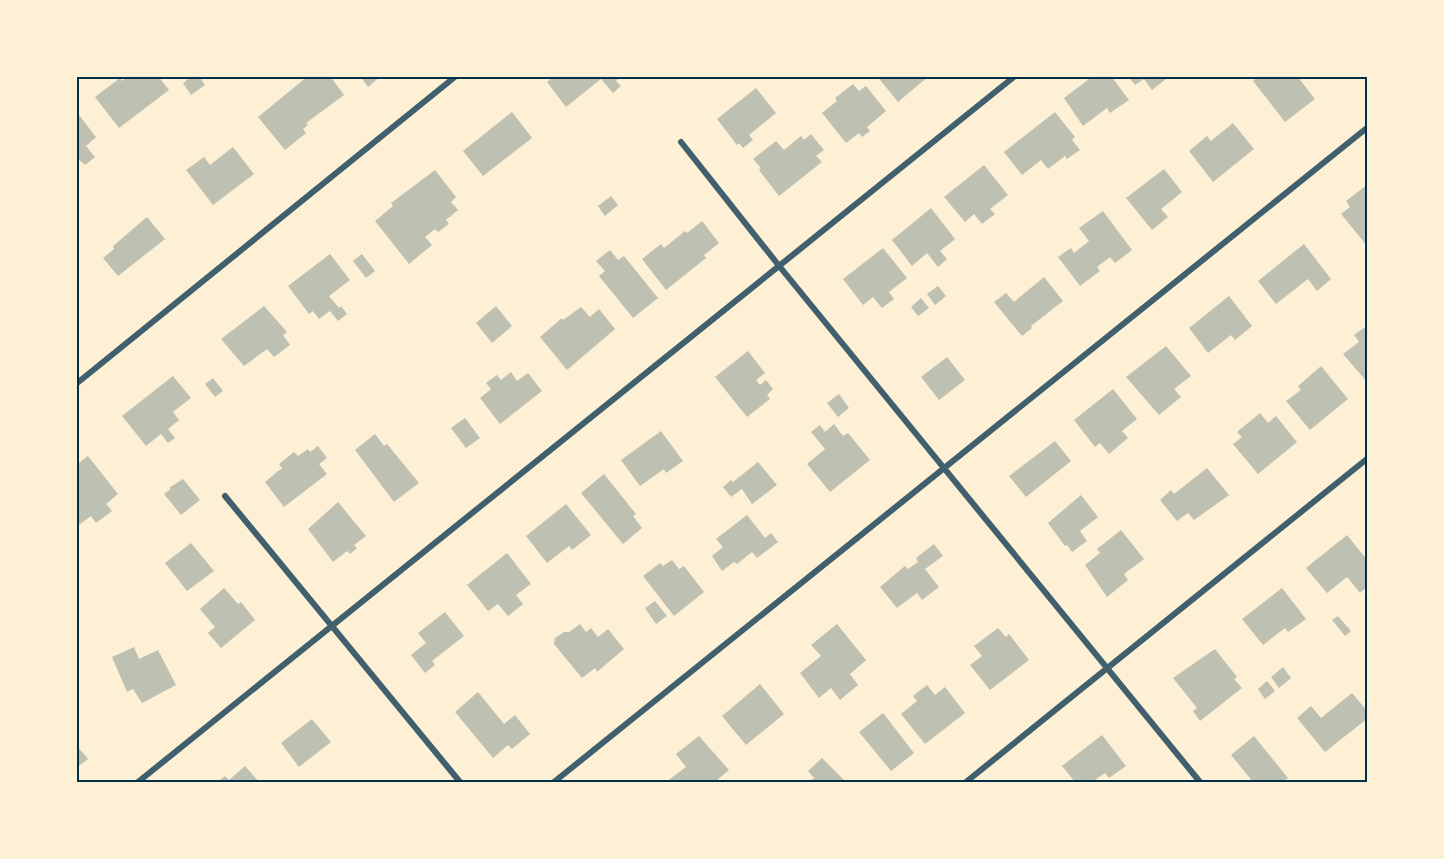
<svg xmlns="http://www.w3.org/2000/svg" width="1444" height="859" viewBox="0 0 1444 859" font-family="'Open Sans',sans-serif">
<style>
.building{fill:#bec0b2}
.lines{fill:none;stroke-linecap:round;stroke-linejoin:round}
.minor{stroke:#3f606c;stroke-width:6}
.neatline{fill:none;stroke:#003049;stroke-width:2}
</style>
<rect width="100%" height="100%" fill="#fdf0d5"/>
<!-- building -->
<path class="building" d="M128 76H158L169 90 119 128 95 97 120 78 122 81Z
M192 76H199L205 85 191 95 183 83Z
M308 76H330L344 95 306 123 308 125 303 129 306 133 285 150 258 117Z
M360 76H381L368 87Z
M554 76H615L618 79 616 81 621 86 613 93 601 79 566 107 547 82Z
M877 76H929L898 102Z
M1093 76H1111L1129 100 1110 113 1107 108 1083 126 1064 98Z
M1128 76H1164L1166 79 1152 90 1144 79 1135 85Z
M1259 76H1297L1315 99 1285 122 1253 81Z
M853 84 859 91 866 86 886 111 867 127 870 131 862 137 859 133 846 143 822 113 837 101 835 98Z
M756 88 776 113 749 135 753 140 743 148 739 143 737 145 717 119Z
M512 112 532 138 483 176 463 151Z
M1055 112 1075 137 1072 140 1080 150 1067 159 1065 156 1048 169 1041 160 1022 175 1004 152Z
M79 115 96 137 86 146 95 157 85 165 76 157V118Z
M1233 123 1254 149 1213 182 1189 151 1207 136 1211 141Z
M811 134 824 150 816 156 822 162 779 196 759 170 761 168 753 159 776 141 784 150 801 136 804 140Z
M233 147 254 174 213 205 186 170 204 157 210 165Z
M984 165 1008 195 990 209 995 214 982 224 974 214 965 222 944 197Z
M1164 169 1182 192 1161 209 1168 217 1152 230 1126 198Z
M435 170 456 197 451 202 458 210 446 220 449 224 438 232 435 229 425 237 432 245 409 264 375 221 393 206 391 203Z
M1368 184V247L1341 214 1350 207 1346 201Z
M611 196 618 205 605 216 598 206Z
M931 208 955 239 940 251 947 259 938 267 927 253 912 266 892 240Z
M1103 211 1132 250 1115 263 1110 257 1097 267 1100 271 1080 286 1058 257 1071 248 1074 253 1089 241 1079 228Z
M147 217 165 239 118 276 103 258 114 249 113 246Z
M702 221 719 243 704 255 706 258 666 290 642 259 661 244 664 248 685 231 687 233Z
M1304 244 1331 279 1317 291 1308 279 1276 304 1258 281Z
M883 248 907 278 889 292 894 299 882 308 873 297 863 305 843 279Z
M610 250 618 260 624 256 658 298 633 318 599 276 605 271 596 261Z
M330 254 350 280 329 296 339 308 341 306 347 314 338 321 330 311 319 319 313 311 309 314 288 286Z
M362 254 375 271 366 278 353 261Z
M1044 277 1063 301 1031 326 1032 328 1022 336 994 302 1006 293 1014 302Z
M938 286 946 296 935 305 927 294Z
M1229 296 1252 326 1235 340 1231 335 1208 353 1189 328Z
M921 298 929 308 918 316 911 307Z
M264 306 287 332 283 335 290 345 274 357 267 349 244 366 221 339Z
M496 306 512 326 492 343 476 323Z
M581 307 590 317 599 309 615 329 567 370 540 337 562 318 563 320Z
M1368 325V383L1343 354 1359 342 1354 335Z
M1166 346 1191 376 1174 389 1181 397 1159 415 1126 377Z
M748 351 765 373 756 380 760 385 766 380 773 389 767 395 770 399 747 417 715 377Z
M947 357 965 380 939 400 921 377Z
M1321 366 1348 399 1310 430 1286 401 1301 390 1298 386Z
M511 372 517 381 528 373 542 391 500 424 480 398 491 389 486 383 497 375 501 380Z
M173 376 191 398 173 412 179 420 168 429 175 438 168 443 161 434 146 446 122 416Z
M213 378 223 391 215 397 205 384Z
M1113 389 1137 419 1122 431 1128 438 1109 454 1100 443 1095 447 1074 420Z
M839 394 849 408 838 417 827 403Z
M1260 413 1268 423 1276 416 1297 442 1258 474 1233 444 1242 437 1237 432Z
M465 418 480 438 466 448 451 428Z
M834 424 843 436 848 433 870 460 830 492 807 464 825 449 811 432 820 425 825 432Z
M661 431 683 461 666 473 664 469 640 486 621 460Z
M375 434 384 446 387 444 419 483 394 502 355 450Z
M1055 441 1071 461 1026 497 1009 476Z
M318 446 327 458 319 464 327 474 284 507 265 482 282 468 279 464 294 452 298 456 308 449 310 452Z
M88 456 118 494 106 504 112 511 96 523 91 516 76 527V465Z
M758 462 777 485 752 504 742 489 731 497 723 487 731 480 733 482Z
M1207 468 1229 495 1194 520 1188 513 1177 521 1160 500 1171 490 1174 494Z
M604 474 636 514 633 516 642 528 623 544 581 493Z
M183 479 200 500 181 515 164 494 171 489 169 488Z
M1081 495 1098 517 1080 531 1087 541 1072 552 1067 545 1065 546 1048 523Z
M338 502 366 536 354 545 357 548 350 554 347 551 333 562 308 529Z
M566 504 591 535 572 550 569 546 547 563 526 536Z
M747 515 765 538 771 533 778 542 757 558 752 552 737 564 734 562 722 571 712 556 723 547 716 539Z
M1121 530 1144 559 1124 574 1128 580 1107 597 1085 565 1100 553 1097 549Z
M1347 535 1368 561 1366 570 1368 586 1360 593 1347 577 1327 593 1306 568Z
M191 543 214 571 187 591 165 563Z
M934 544 943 556 925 569 939 587 922 600 917 593 897 608 880 587 905 566 908 569 918 562 916 558Z
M507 553 531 584 516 595 523 604 508 616 498 604 488 611 467 585Z
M672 560 679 569 684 566 704 592 674 616 643 576 660 563 663 566Z
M224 588 238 604 241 602 255 620 221 648 208 633 215 627 200 609Z
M1282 588 1306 619 1288 632 1285 628 1263 645 1242 619Z
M655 601 667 616 656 624 645 608Z
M445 612 464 636 432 661 435 665 425 673 411 655 426 643 418 633Z
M1338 616 1351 631 1345 636 1332 620Z
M580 624 586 632 591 628 598 637 608 629 624 649 597 672 595 668 582 678 554 644 555 638 564 632H569Z
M837 624 866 660 850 674 858 685 840 700 831 688 819 698 800 673 821 656 811 645Z
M998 628 1006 637 1009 634 1029 660 990 690 970 665 982 656 974 646Z
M134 647 139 659 158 650 176 685 142 703 133 689 127 692 112 657Z
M1215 649 1237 677 1234 679 1242 688 1200 721 1193 711 1197 708 1173 678Z
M1283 667 1291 678 1279 688 1271 677Z
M1267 681 1275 691 1265 699 1258 689Z
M760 684 784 714 746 745 722 716Z
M927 685 935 695 945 687 965 713 925 744 901 714 917 701 913 696Z
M478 692 504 724 515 715 530 734 512 749 508 745 493 758 455 712Z
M1352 693 1368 712V718L1325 752 1297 718 1311 706 1321 718Z
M883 713 914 753 891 771 859 732Z
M312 719 331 742 299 767 281 743Z
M1102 735 1126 766 1109 778 1105 773 1092 782H1075L1062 766Z
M699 736 729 770 715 782H666L686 767 676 754Z
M1254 736 1288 778 1283 782H1253L1231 755Z
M76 745 88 759 76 768Z
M822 758 846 782H809L814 778 808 771Z
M245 766 259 782H217L225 776 229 780Z"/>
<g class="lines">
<!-- minor -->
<path class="minor" d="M1367 76 1368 78
M681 142 780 267 1200 782
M76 384 456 76
M225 496 460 782
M138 782 1015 76
M554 782 1368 127
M966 782 1368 458"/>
</g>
<!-- border -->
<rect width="1444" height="859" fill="none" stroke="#fdf0d5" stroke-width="156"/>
<rect x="78" y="78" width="1288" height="703" class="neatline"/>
</svg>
